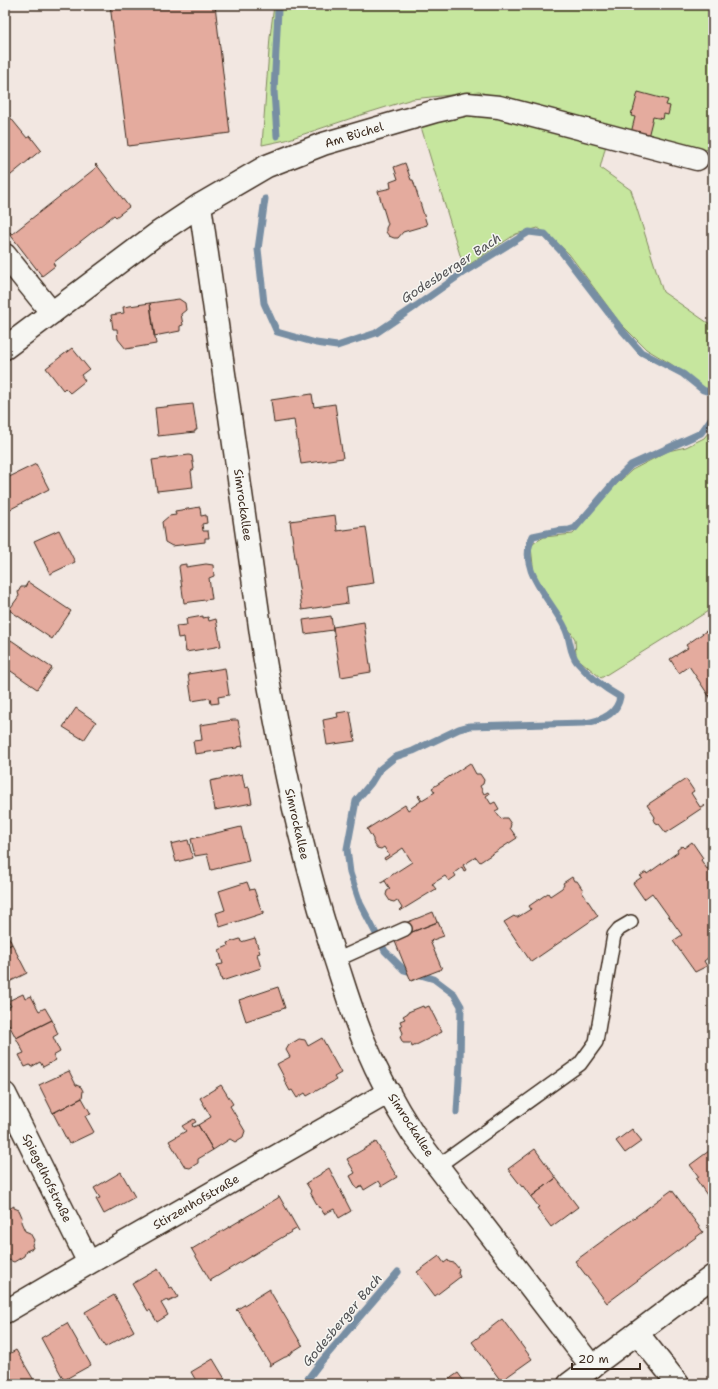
<svg xmlns="http://www.w3.org/2000/svg" width="718" height="1389" viewBox="0 0 718 1389" font-family="'Shantell Sans',sans-serif">
<style>
.green{fill:#c6e69e;stroke:#80885e}
.lines{fill:none;stroke-linecap:round;stroke-linejoin:round}
.stream{stroke:#778ea3;stroke-width:7}
.building{fill:#e4ab9e;stroke:#3b2a1e}
.service-casing{stroke:#3b2a1e;stroke-width:16}
.minor-casing{stroke:#3b2a1e;stroke-width:25}
.secondary-casing{stroke:#3b2a1e;stroke-width:25}
.service{stroke:#f6f6f2;stroke-width:13}
.minor{stroke:#f6f6f2;stroke-width:22}
.secondary{stroke:#f6f6f2;stroke-width:22}
.labels{text-anchor:middle;dominant-baseline:central;stroke-width:3;stroke-linejoin:round;paint-order:stroke}
.street-label{font-size:12px;fill:#3b2a1e;stroke:#f6f6f2}
.water-label{font-size:13px;font-style:italic;fill:#545456;stroke:#f6f6f2}
</style>
<rect width="100%" height="100%" fill="#f2e7e1"/>
<filter id="ink" filterUnits="userSpaceOnUse"><feTurbulence type="fractalNoise" baseFrequency=".025" numOctaves="2"/><feDisplacementMap in="SourceGraphic" scale="8" xChannelSelector="R" yChannelSelector="G"/><feConvolveMatrix kernelMatrix="1 2 1 2 8 2 1 2 1" color-interpolation-filters="sRGB"/></filter>
<g filter="url(#ink)">
<!-- green -->
<path class="green" d="M274 5H713V151L658 140 479 92 412 99 364 114 286 140 262 145 270 37Z
M475 109 606 145 600 168 631 190 663 292 708 323 713 324V390L706 389 671 364 646 349 620 323 569 254 551 237 538 228 516 234 464 268 418 117Z
M713 427V608L601 678 576 657 575 639 534 574 531 547 534 543 544 537 573 534 612 488 632 470 668 451 686 447 704 438Z"/>
<g class="lines">
<!-- stream -->
<path class="stream" d="M277 136 274 91 278 10 280 5
M265 199 258 249 264 303 277 332 316 343 337 346 376 333 416 306 464 272 529 232 545 234 561 251 621 329 641 352 683 374 703 390 713 393
M457 1112 460 1063 461 1006 454 994 434 979 404 970 385 951 360 903 350 873 347 849 356 801 371 783 379 770 395 757 413 751 459 729 470 726 584 723C600 721 617 715 620 697 604 688 589 676 577 662 569 652 571 640 565 628 552 600 515 569 533 536L557 531 569 530 575 528 617 479 631 465 701 433 713 416
M306 1384 307 1380 320 1363 398 1272"/>
</g>
<!-- building -->
<path class="building" d="M110 5H215L230 133 128 146Z
M638 92 668 100 666 105 670 106 668 115 664 114 663 119 653 117 648 137 631 133 635 117 631 116 632 111H633Z
M5 111 27 138 30 136 41 150 5 180Z
M405 163 411 180H413L427 225 403 232 398 238H394L389 236 386 232V228L388 224 378 191 391 188 390 182 398 179 394 167Z
M96 164 129 207 116 217 114 215 53 263 55 266 42 276 9 233 10 232 12 234 97 167 95 165Z
M179 299 185 303 186 310 181 314 183 325 180 326V331L154 336 150 303Z
M150 303 156 344 126 349 118 339 117 329H113L111 315 124 313 123 307Z
M72 348 89 369 81 375 85 381 70 393 65 388 63 390 46 368Z
M312 394 314 407 335 404 343 458 301 464 294 420 274 423 271 400Z
M193 404 197 430H195V432L158 436 155 408Z
M189 455 192 456 194 469 191 471 193 487 157 491 152 460Z
M36 464 49 489 5 512V479Z
M200 507 201 516 206 515 207 523 202 524 203 531H208L209 538H205V542L172 546 165 542 162 522 169 516 176 515 175 511Z
M335 515 337 531 366 527 374 583 346 587 348 603 302 610 290 521Z
M59 530 75 562 50 574 34 541Z
M186 564V567L206 564 213 565 214 576 209 578 212 599 184 603 179 567 180 565Z
M28 582 71 611 52 639 9 610 19 596 18 592 21 587H25Z
M203 616V618L208 617 209 621 216 619 221 646 186 652 184 637 178 638 176 626 187 625 186 619Z
M331 616 333 630 305 634 303 620Z
M364 622 371 672 341 677 333 627Z
M712 627 713 629 712 631 713 632V702L689 666 679 673 670 659 688 648 686 645Z
M11 640 52 668 37 689 5 667V649Z
M225 668 229 695 218 697 219 703 211 704 210 698 192 701 188 674Z
M76 708 96 722 84 740 63 727Z
M350 711 355 741 327 745 323 720 338 717 337 713Z
M233 720H238L243 746 237 747V748L195 754 193 741 202 740 200 725Z
M470 763 476 774H480L484 780 483 784 480 786 484 794 488 792 489 794 486 796 491 804 495 802 499 809 495 811 501 819 503 818H507L511 824 510 828 517 838 480 862 476 857 463 865 466 870 464 871 462 867 454 873 456 876 449 881 445 876 432 884 436 889 400 911 399 910 402 908 397 900 394 902 390 901 386 895 387 891 390 889 385 881 381 883V882L412 862 403 848 385 860 384 858 389 855 384 847 381 849 377 848 373 842V839L367 829 405 805 408 810 421 801 418 796 419 795 422 800 435 792 432 788Z
M242 774 245 788 249 787 252 803 215 810 210 781Z
M686 779 694 791 691 793 700 807 704 805 705 806 687 818 688 819 666 833 659 824 656 823 654 820 655 817 647 805Z
M241 827 249 861 211 870 207 854 195 856 191 839Z
M188 840 193 858 176 862 171 844Z
M692 842 703 858 701 860 707 869 710 867 713 872V954L704 961 707 966 695 972 673 941 682 935 652 893 644 899 633 883 642 877 640 876 646 872 647 874 678 852 677 850 682 846 684 848Z
M572 877 574 881H577L583 890 582 892 598 916 531 962 504 922 514 916 515 917H518L531 909 529 906 548 893 550 896 562 888 564 885 563 883Z
M247 882 250 890 254 889 262 912 264 911V913L220 927 216 913 225 910 219 891Z
M433 912 437 922 407 934 403 924Z
M438 922 444 936 430 941 442 969 411 981 394 939Z
M5 929 12 944 5 948Z
M255 938 260 953 257 954 261 968 222 981 217 965 223 964 219 950 228 946 227 943 240 939 241 942Z
M12 944 27 973 5 984V948Z
M278 987 285 1008 246 1021 239 1000Z
M23 994 25 999 31 996 39 1011 45 1008 52 1020 16 1038 9 1025 5 1027V1009L11 1006 8 1001Z
M423 1006 424 1008 429 1006 442 1032 412 1047 411 1043H403L400 1037 403 1033 400 1026H402L400 1021 405 1019 403 1016 408 1013V1012Z
M52 1020 58 1034 53 1037 60 1052 53 1056 56 1060 43 1067 40 1062 31 1067 30 1065 25 1067 19 1055 24 1053 16 1038Z
M322 1038 341 1073 334 1077 336 1080 307 1096 305 1093 297 1098 292 1090 290 1091 284 1080 285 1079 277 1064 290 1057 286 1050 289 1045 299 1039 305 1040 308 1046Z
M69 1071 76 1085 81 1087 83 1091 82 1098 53 1113 39 1085Z
M221 1085 233 1104 230 1106 245 1131 243 1137 235 1142 230 1139 213 1150 198 1125 211 1117 200 1098Z
M82 1098 91 1114 85 1116 94 1132 69 1144 53 1113Z
M194 1119 196 1122 192 1124 193 1127 198 1125 213 1150 198 1159V1163L190 1168 185 1167 169 1141 186 1131 182 1126Z
M632 1129 642 1141 625 1153 616 1141Z
M376 1142 397 1177 382 1186 379 1181 364 1190 362 1186 357 1189 350 1176 355 1173 347 1159Z
M713 1148V1195L709 1198 696 1179 699 1177 690 1165Z
M535 1149 556 1178 531 1197 523 1186 522 1187 508 1169Z
M329 1168 351 1211 339 1218 334 1209 324 1214 320 1207 319 1208 310 1192 311 1191 306 1183 321 1174V1173Z
M121 1172 135 1197 104 1214 96 1199 100 1198 94 1188Z
M556 1178 578 1207 551 1227 537 1208 539 1207 531 1197Z
M672 1190 703 1232 607 1303 575 1261Z
M279 1196 299 1231H298L296 1229 211 1280V1282L191 1248 192 1249 278 1198Z
M14 1206V1208L19 1210 22 1217 21 1222 25 1231 30 1233 34 1240 32 1245 33 1248 26 1251 24 1256 14 1262 9 1260 5 1262V1211Z
M439 1256 444 1263 448 1260 449 1262 454 1263 459 1269 458 1273 460 1277 435 1296 417 1272Z
M158 1269 170 1288 172 1287 178 1297 168 1302 167 1300 161 1303 168 1315 157 1322 150 1310 148 1311 132 1284Z
M270 1289V1291L302 1345H303L292 1352V1353L286 1357H285L269 1366 270 1364 238 1310 237 1311 236 1310Z
M114 1295 134 1331 105 1347 85 1312Z
M502 1319 532 1359 501 1381 472 1342Z
M67 1323 91 1365 64 1380 41 1338Z
M6 1349 9 1354 16 1350 35 1382 31 1384H5V1350Z
M213 1359 228 1384H198L191 1372Z
M458 1373 466 1384H442Z"/>
<g class="lines">
<!-- service casing -->
<g class="service-casing">
<path id="service" d="M336 960 405 929
M438 1166 580 1064 596 1042 614 935 619 929 631 922"/>
</g>
<!-- minor casing -->
<g class="minor-casing">
<path id="minor" d="M200 205 264 655C281 758 302 856 334 955 344 985 353 1017 366 1046 379 1077 395 1106 413 1134L592 1367
M5 255 52 313
M5 348 158 233 200 205 267 166 323 144 436 111 467 104 499 107 697 159
M5 1094 89 1263
M5 1312 89 1263 389 1092
M638 1334 678 1384"/>
</g>
<!-- secondary casing -->
<g class="secondary-casing">
<path id="secondary" d="M569 1384 713 1276"/>
</g>
<!-- service -->
<use href="#service" class="service"/>
<!-- minor -->
<use href="#minor" class="minor"/>
<!-- secondary -->
<use href="#secondary" class="secondary"/>
</g>
</g>
<g class="labels">
<!-- street labels -->
<g class="street-label">
<text transform="translate(354 135) rotate(-17)">Am Büchel</text>
<text transform="translate(243 505) rotate(82)">Simrockallee</text>
<text transform="translate(297 824) rotate(77)">Simrockallee</text>
<text transform="translate(411 1125) rotate(57)">Simrockallee</text>
<text transform="translate(47 1178) rotate(64)">Spiegelhofstraße</text>
<text transform="translate(196 1202) rotate(-30)">Stirzenhofstraße</text>
</g>
<!-- water labels -->
<g class="water-label">
<text transform="translate(451 268) rotate(-33)">Godesberger Bach</text>
<text transform="translate(342 1320) rotate(-50)">Godesberger Bach</text>
</g>
</g>
<!-- margin -->
<rect width="718" height="1389" fill="none" stroke="#f6f6f2" stroke-width="20"/>
<rect x="10" y="10" width="698" height="1369" fill="none" stroke="#3b2a1e" stroke-width="1.5" filter="url(#ink)"/>
<!-- scale -->
<path d="M572 1363v6h68v-6" fill="none" stroke="#3b2a1e" stroke-width="2"/>
<text x="578" y="1363" font-size="12" fill="#3b2a1e" stroke="#f6f6f2" stroke-width="3" paint-order="stroke">20 m</text>
</svg>
